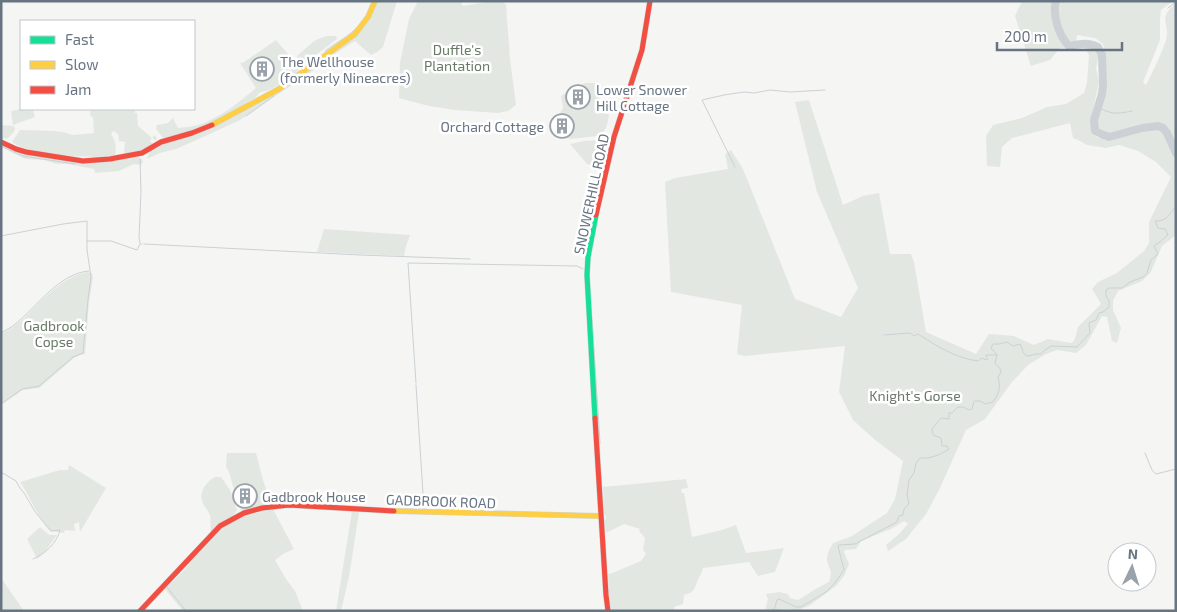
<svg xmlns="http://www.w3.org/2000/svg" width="1177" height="612" viewBox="0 0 1177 612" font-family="'Exo 2',sans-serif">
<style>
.green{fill:#e3e7e2}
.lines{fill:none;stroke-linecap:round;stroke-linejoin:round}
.stream{stroke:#cbd1d4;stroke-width:1}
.river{stroke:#cbd1d4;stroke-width:8}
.fast-casing{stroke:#d2d3d3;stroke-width:6}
.slow-casing{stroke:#d2d3d3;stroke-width:6}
.jam-casing{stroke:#d2d3d3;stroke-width:6}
.fast{stroke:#16e098;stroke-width:5}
.slow{stroke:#ffcf43;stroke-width:5}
.jam{stroke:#f24e42;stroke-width:5}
.labels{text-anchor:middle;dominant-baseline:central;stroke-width:5;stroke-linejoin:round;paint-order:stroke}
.park-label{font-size:14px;fill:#687966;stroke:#fff}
.poi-label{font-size:14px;fill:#677482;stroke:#fff;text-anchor:start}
.street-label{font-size:14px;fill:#677482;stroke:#fff}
</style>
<rect width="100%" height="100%" fill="#f5f5f4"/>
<!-- green -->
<path class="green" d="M377 1H397L383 47 377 52 371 55 355 41 336 53 320 66V62L351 39H353C365 27 370 17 377 1Z
M418 1H460L463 6 492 1H503L506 5 510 59 516 105 508 111 498 113 455 110 429 106 399 98 400 63 409 19Z
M1022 1H1173L1161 10 1160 19V40L1143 82 1146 85C1153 71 1161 55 1166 40 1171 22 1156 20 1176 3V148C1174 142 1172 135 1168 130 1156 114 1124 134 1109 134 1105 134 1101 132 1098 130 1093 118 1101 107 1103 96 1104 89 1103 82 1104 76 1105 64 1106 56 1103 44L1095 38 1077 35 1075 48H1060L1050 60 1031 66 1015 16Z
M326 36H336L337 39 304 64 298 61 297 56 314 41Z
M276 40 295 62 299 70C290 77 281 84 271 89 267 91 264 91 259 93 257 98 253 99 248 102 223 119 193 134 163 138L156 129 157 125 168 123 173 118 178 128C188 127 199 126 208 121 226 113 242 100 256 88L240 63 244 62Z
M1084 47 1093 48 1099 55 1096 68 1099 82 1091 119V133L1098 138H1112L1144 130 1158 129 1165 132 1176 160V235L1162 246 1151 272 1142 281 1118 291 1113 301V310L1121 328 1117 343 1112 341 1107 317 1102 316 1086 345 1076 353 1057 350 1046 354 1028 365 1012 382 985 419 966 430 939 490 926 514 906 539 888 551 886 545 898 535 908 524 904 521 893 528 861 541 856 549 845 550 844 552 849 564 844 576 836 586 809 606 798 610 783 609 778 611H765L768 599 766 594 779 592 788 594 790 598 798 600 819 587 829 582C833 568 829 571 827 560 827 554 830 548 833 543L852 536 887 513 895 499 903 461 875 440 853 420 839 392 845 346 745 356 737 354 742 305 671 292 665 182 675 178 728 169 725 154 731 150 743 169 795 299 841 317 858 288 817 192 795 102 809 100 843 205 863 196 879 193 890 254H911L914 262 926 332 976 354 989 334 1014 336 1034 345 1048 339 1072 343 1075 339 1078 327 1101 304 1092 289 1098 282 1117 273 1144 251 1149 243V222L1171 177 1156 162 1138 151 1119 145 1106 148 1087 145 1080 141 1073 138 1070 123 1012 138 1002 147 1000 167 987 166 986 136 993 125 1022 118 1047 107 1066 104 1084 93 1087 83 1089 55Z
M312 69 314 70 240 120 201 138 176 149 160 153 147 159 150 150 170 141 214 126 284 89 307 70Z
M585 83H599L600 107 609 115C608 122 606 131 600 136 591 136 565 142 558 136 556 134 555 128 554 124L563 108 561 96 572 89Z
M22 109H33L35 117C29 120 17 122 13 126L15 128 14 132 7 139 4 138 1 140V125L13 126 11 111Z
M90 109H135V113H137L138 126 152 138 155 135 157 139 155 140 152 138 150 141 152 143V146L143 151 128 155 124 152 125 142 119 141 118 134 113 131 111 134C115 139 117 149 115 155 101 160 41 154 26 149 21 147 16 145 12 142L20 130 54 131 63 132 73 135 94 133 93 118 90 115Z
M601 140 591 165 587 164 570 144 584 141Z
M1 144 84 162 136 156 142 159 143 162 141 165 134 164 119 171 95 173 94 169 68 164H57L44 160 25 159 1 147Z
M324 229 410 235 406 246 404 256 317 252Z
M87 272 92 273 93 277 89 302 85 354 80 355 74 358 39 388 23 390 1 405V334C9 330 17 324 24 318 41 301 63 276 87 272Z
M227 453H256L263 480 271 503 252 509 251 508 243 511 241 510 234 490 230 475 226 466Z
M69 465 106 488 80 532 79 522 74 524 75 531 65 530 64 533 50 531C37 517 31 498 20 482L60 470H68Z
M215 477H221L230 490 237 510 233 516 226 519 211 532C210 527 211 520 210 515 208 510 203 506 202 501 199 491 207 481 215 477Z
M686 479 688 488 681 489 682 493H684L692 537 722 530 736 525 746 553 784 548 775 572 758 576 749 562 703 568C702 573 700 575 698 580 694 589 695 592 684 595L683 604 674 607V611H612L610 606 609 595 608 574H610L641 561 646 554 643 550 645 538 639 531 640 529 624 524 606 533 604 520 606 519V516L604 514 603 487Z
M273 509 294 549 283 554 275 560 286 579 295 591 303 611H183L165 589C174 580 191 565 195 554 202 546 209 538 217 531 233 518 254 513 273 509Z
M352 511 359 512 349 577 341 611H336Z
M40 527 49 535H57L45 552 37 559 27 539Z
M1 578 24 611H1Z"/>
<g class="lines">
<!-- stream -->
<path class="stream" d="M1168 8 1176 2
M325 51C337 42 350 36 359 25
M1098 106C1108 115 1119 114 1132 111
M246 116 274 96
M1 146 23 156 75 164
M140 159 141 192 139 237 140 243
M735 167 702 100 724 95 744 92 754 93 770 90 790 92 825 90
M1 236 63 224 87 221V241H111L137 250 140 244H142
M144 244 360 255 470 259
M592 319 600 443
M1 333C6 330 10 328 14 325 37 307 59 273 89 271
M884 335 910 333 914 336 918 334C937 346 955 358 978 361L982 358 986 360 988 359 986 357V355H997
M416 383 408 263 577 266 583 269
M416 385 424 509
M1 404 22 389 39 386 73 357 83 353 88 299 91 277 87 250V241
M1145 453 1152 470 1156 474 1176 469
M1 472 16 481 20 488 24 493 36 513 51 531 60 530C57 543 45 554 33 559
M166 586 186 611
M772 611 775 607 777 600 779 599 796 607H801L826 592 834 584 844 570 838 546 839 545 855 544 897 522 899 516 903 515 904 509 909 504 907 494 909 480 914 473 916 463 920 458C930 459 940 455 949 449L947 446H942L941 438 933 435 932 429 941 418 949 419V413H952L958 407H963L969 410 972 409 974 401H980L985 404 993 402C999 393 1001 389 998 377L1000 374 1001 370 995 363 997 355 991 348 993 344H1000L1007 342 1013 346 1020 344 1022 348 1023 352 1026 356C1032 356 1035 353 1041 354L1045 350 1051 346 1077 347 1090 333 1089 323 1096 320 1099 313 1103 312 1109 307V301L1106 296V290L1109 288H1122L1130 282 1143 277 1147 273 1151 260 1158 254 1154 246 1160 242 1168 235 1165 229 1158 228 1155 221C1166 222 1170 214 1176 206"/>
<!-- river -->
<path class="river" d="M1056 1C1052 15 1059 36 1069 46 1080 44 1088 42 1098 47L1102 55 1103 85 1102 94 1094 120 1095 131 1101 134 1109 137 1142 128 1158 126 1163 128 1167 133 1176 153"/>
<!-- fast casing -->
<g class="fast-casing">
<path id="fast" d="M595 418 587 275 588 257 596 215"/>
</g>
<!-- slow casing -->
<g class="slow-casing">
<path id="slow" d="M212 125 279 89 355 34 368 17 375 1
M394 511 601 516"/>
</g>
<!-- jam casing -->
<g class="jam-casing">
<path id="jam" d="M1 142 16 149 26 152 83 161 110 159 142 153 161 142 192 133 212 125
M596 215 614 137 642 50 650 1
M595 418 606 595 608 611
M140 611 220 526 244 513 262 508 289 505 394 511"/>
</g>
<!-- fast -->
<use href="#fast" class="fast"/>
<!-- slow -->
<use href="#slow" class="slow"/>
<!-- jam -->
<use href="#jam" class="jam"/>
</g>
<!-- icons -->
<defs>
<g id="building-ring" transform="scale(1.25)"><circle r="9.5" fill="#fff" stroke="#99a1aa" stroke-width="1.5"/><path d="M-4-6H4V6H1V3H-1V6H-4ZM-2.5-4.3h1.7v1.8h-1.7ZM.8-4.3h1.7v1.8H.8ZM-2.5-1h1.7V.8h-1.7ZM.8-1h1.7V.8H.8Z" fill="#99a1aa"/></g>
</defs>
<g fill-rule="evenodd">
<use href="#building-ring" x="262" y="69"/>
<use href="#building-ring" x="578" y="97"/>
<use href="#building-ring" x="562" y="126"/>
<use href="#building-ring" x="245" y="496"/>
</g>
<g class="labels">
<!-- park labels -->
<g class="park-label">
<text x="457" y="49">Duffle's<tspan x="457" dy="16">Plantation</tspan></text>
<text x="54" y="325">Gadbrook<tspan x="54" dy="16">Copse</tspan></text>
<text x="915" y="395">Knight's Gorse</text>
</g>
<!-- poi labels -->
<g class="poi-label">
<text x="280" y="61">The Wellhouse<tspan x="280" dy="16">(formerly Nineacres)</tspan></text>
<text x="596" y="89">Lower Snower<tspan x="596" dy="16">Hill Cottage</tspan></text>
<text x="544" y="126" text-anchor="end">Orchard Cottage</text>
<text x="262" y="496">Gadbrook House</text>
</g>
<!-- street labels -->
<g class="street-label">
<text transform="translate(591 194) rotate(-78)">SNOWERHILL ROAD</text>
<text transform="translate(441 501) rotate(2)">GADBROOK ROAD</text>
</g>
</g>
<!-- border -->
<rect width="1177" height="612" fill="none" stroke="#677482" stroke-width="5"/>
<!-- legend -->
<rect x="20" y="20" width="175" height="90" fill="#ffffff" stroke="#c2c7cd"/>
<rect x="30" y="36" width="25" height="8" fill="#16e098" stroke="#c2c7cd"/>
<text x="65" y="45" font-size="15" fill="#677482">Fast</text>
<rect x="30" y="61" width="25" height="8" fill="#ffcf43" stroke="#c2c7cd"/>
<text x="65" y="70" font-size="15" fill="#677482">Slow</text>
<rect x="30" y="86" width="25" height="8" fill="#f24e42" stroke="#c2c7cd"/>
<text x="65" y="95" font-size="15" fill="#677482">Jam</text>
<!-- north arrow -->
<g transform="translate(1132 567) rotate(4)"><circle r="24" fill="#ffffff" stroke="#c2c7cd"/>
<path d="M0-4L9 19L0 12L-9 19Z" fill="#99a1aa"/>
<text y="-8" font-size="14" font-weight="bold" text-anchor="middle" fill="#677482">N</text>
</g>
<!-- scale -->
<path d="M997 42v8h125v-8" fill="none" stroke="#677482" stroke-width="2.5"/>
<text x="1004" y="42" font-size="15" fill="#677482" stroke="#ffffff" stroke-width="4" paint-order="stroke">200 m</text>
</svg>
